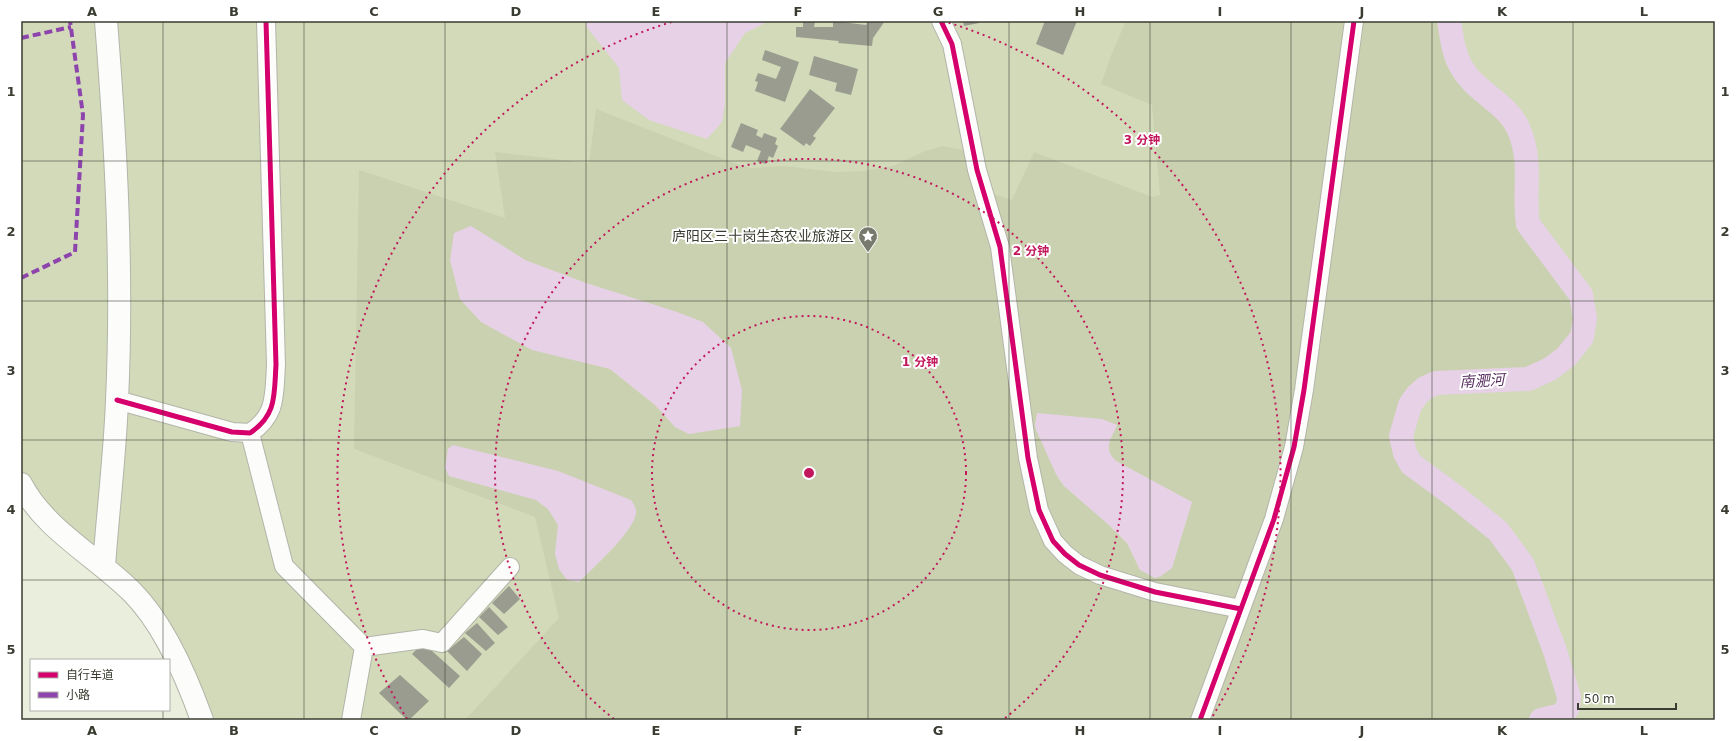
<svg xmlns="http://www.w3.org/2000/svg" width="1736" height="741" viewBox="0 0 1736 741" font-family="'DejaVu Sans','Noto Sans SC',sans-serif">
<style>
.green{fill:#d2daba}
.forest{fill:#cad1b0;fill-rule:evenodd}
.water{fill:#e6d1e6}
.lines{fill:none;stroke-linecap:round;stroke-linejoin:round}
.river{stroke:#e6d1e6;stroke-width:24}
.building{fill:#999c8e}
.minor-casing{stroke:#b2b5a8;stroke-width:20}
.major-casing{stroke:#b2b5a8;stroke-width:24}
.minor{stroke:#fcfcfa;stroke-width:18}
.major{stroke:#fcfcfa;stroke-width:22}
.quiet{stroke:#8e44ad;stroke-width:4;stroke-dasharray:8 4;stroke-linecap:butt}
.cycleway-casing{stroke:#fff;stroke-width:8}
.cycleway{stroke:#d6006c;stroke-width:5}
.grid{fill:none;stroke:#393c30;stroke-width:1;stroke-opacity:0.55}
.ring{fill:none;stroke:#c2185b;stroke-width:2;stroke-dasharray:2 4}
.labels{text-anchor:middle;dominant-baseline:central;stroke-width:4;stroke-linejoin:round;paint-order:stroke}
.poi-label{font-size:14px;fill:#393c30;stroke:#fff;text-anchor:end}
.water-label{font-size:15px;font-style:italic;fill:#572e5e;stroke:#fff}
.centre{fill:#c2185b;stroke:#fff;stroke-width:2}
.ring-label{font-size:12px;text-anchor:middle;font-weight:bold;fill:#c2185b;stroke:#fff;stroke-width:4;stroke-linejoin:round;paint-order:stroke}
.neatline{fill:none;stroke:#393c30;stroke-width:1.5}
.grid-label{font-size:13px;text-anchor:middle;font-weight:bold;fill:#393c30}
</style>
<rect width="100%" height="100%" fill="#eaeedc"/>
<!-- green -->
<path class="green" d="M21 21H1715V720H202L172 652 21 484Z"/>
<!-- forest -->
<path class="forest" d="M1126 21H1449C1452 37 1453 54 1462 68 1476 93 1508 103 1519 130 1533 163 1523 192 1528 224L1581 295 1585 318 1582 337 1566 357 1550 369 1528 379 1436 383 1425 388 1417 395 1410 405 1401 436 1405 453 1411 464 1456 497 1498 531 1523 565 1555 651 1569 697 1568 707 1564 713 1558 716 1541 720H465L559 618 535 517 354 449 359 170 505 218 495 152 589 163 596 109 731 162 751 168 783 166 837 172 863 171 893 166 925 151 943 146 963 150 975 193 996 195 1012 200 1034 152 1152 197 1160 195 1152 105 1101 84 1112 53ZM471 226 525 260 586 283 677 312 740 426 689 434 675 427 655 405 610 369 481 322 460 299 450 260ZM1117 425C1111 440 1103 448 1116 461L1192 502 1172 568 1140 570 1127 543 1109 525 1064 486 1059 480 1036 430ZM536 500 636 510C633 534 596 565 579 582L567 580 555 554 558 525 548 509Z"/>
<!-- water -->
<path class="water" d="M586 21H769L745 33 725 63V103L722 122 707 139 649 120 622 100 619 68 586 26Z
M471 226 525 260 586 283 677 312 703 322 731 348 742 390 740 426 689 434 675 427 655 405 610 369 532 350 481 322 460 299 450 260 454 233Z
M1037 413 1102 419 1117 425C1111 440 1102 448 1116 461L1192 502 1172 568 1161 576 1155 578 1140 570 1127 543 1109 525 1064 486 1056 474 1036 430 1035 425Z
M453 445 558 471 631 500C633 503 636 508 636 511 638 528 592 569 579 582L567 580 559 569 555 554 558 525 548 509 536 500 449 476 445 468 448 449Z"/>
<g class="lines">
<!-- river -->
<path class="river" d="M1449 21C1452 37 1453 54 1462 68 1476 93 1508 103 1519 130 1533 163 1523 192 1528 224L1581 295 1585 318 1582 337 1566 357 1550 369 1528 379 1436 383 1425 388 1417 395 1410 405 1401 436 1405 453 1411 464 1456 497 1498 531 1523 565 1555 651 1569 697 1568 707 1564 713 1558 716 1541 720"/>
</g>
<!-- building -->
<path class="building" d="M803 21H815L814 27H833V21L866 25 868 21H885L873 38 872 46 838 43 839 41 796 37V27H803Z
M963 21H979V23L964 26Z
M1045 21H1077L1063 55 1036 44Z
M765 50 799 62 785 102 755 91 758 82 755 81 758 73 776 79 781 67 762 60Z
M814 56 858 69 851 95 835 91 837 83 809 75Z
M810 89 835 108 813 136 816 138 810 146 806 143 804 146 780 129Z
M741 123 758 130 756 135 762 138 764 133 777 138 775 144 778 146 773 158 769 156 766 164 757 161 761 151 746 145 743 152 731 147Z
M509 586 520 599 504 614 492 603Z
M489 607 508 627 498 635 479 617Z
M477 623 495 643 486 651 465 633Z
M464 637 482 654 467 671 447 651Z
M423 643 460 676 449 688 412 654Z
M400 675 429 701 409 720H407L379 693Z"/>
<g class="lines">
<!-- minor casing -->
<g class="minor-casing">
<path id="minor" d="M941 21 952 44 977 170 1000 247 1028 458 1039 510 1048 530 1053 541 1065 554 1079 565 1100 575 1155 592 1241 609
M117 400 232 432 250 433C277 415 274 395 276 365L266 21
M250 433 284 566 364 647 423 639 442 643 510 567
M351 720 364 647
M1200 720 1274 519 1294 447 1304 390 1354 21"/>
</g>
<!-- major casing -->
<g class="major-casing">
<path id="major" d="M21 484C45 530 96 556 132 592 164 624 187 678 202 720
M104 566C108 510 115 455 117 400 123 274 116 146 106 21"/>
</g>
<!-- minor -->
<use href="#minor" class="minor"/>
<!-- major -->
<use href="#major" class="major"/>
<!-- quiet -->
<path class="quiet" d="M21 38 71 27
M21 278 75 252 83 115 70 21"/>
<!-- cycleway casing -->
<g class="cycleway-casing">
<path id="cycleway" d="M941 21 952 44 977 170 1000 247 1028 458 1039 510 1048 530 1053 541 1065 554 1079 565 1100 575 1155 592 1241 609
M117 400 232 432 250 433C277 415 274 395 276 365L266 21
M1200 720 1274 519 1294 447 1304 390 1354 21"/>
</g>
<!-- cycleway -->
<use href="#cycleway" class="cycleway"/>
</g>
<!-- grid -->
<path class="grid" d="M163 21V660M304 21V720M445 21V720M586 21V720M727 21V720M868 21V720M1009 21V720M1150 21V720M1291 21V720M1432 21V720M1573 21V720M21 161H1715M21 301H1715M21 440H1715M21 580H1715M163 710V720"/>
<!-- distance rings -->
<g class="ring">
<circle cx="809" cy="473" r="157"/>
<path d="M614 719A314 314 0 1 1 1004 719"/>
<path d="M407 719A471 471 0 0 1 675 21M943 21A471 471 0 0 1 1211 719"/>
</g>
<!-- icons -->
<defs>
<g id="sight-pin" transform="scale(1)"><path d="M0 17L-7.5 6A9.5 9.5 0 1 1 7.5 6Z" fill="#777a6c" stroke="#fff"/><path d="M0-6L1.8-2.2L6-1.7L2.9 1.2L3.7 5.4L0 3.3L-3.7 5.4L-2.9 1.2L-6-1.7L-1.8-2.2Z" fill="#fff"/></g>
</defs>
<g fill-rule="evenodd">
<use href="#sight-pin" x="868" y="236"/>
</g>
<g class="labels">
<!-- poi labels -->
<g class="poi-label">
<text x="854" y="236">庐阳区三十岗生态农业旅游区</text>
</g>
<!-- water labels -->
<g class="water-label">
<text transform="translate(1482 381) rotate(-3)">南淝河</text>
</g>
</g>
<circle cx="809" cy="473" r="6" class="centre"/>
<g class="ring-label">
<text x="1142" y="144">3 分钟</text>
<text x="1031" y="255">2 分钟</text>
<text x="920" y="366">1 分钟</text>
</g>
<!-- border -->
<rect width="1736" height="741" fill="none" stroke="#ffffff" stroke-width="44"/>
<!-- legend -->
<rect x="30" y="659" width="140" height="52" fill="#ffffff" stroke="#b0b1ac"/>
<rect x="38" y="672" width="20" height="6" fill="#d6006c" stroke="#b0b1ac"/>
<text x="66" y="679" font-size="12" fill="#393c30">自行车道</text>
<rect x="38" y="692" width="20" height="6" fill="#8e44ad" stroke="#b0b1ac"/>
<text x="66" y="699" font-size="12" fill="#393c30">小路</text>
<!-- scale -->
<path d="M1578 703v6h98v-6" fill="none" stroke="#393c30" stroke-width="2"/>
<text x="1584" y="703" font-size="12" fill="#393c30" stroke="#ffffff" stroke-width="3" paint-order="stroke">50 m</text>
<rect x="22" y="22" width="1692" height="697" class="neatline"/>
<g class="grid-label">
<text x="92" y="16">A</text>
<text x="234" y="16">B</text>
<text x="374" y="16">C</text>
<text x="516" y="16">D</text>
<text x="656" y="16">E</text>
<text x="798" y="16">F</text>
<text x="938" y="16">G</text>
<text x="1080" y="16">H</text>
<text x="1220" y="16">I</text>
<text x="1362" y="16">J</text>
<text x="1502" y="16">K</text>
<text x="1644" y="16">L</text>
<text x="11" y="96">1</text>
<text x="1725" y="96">1</text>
<text x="11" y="236">2</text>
<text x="1725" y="236">2</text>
<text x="11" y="375">3</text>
<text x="1725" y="375">3</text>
<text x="11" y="514">4</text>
<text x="1725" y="514">4</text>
<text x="11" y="654">5</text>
<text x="1725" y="654">5</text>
<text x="92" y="735">A</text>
<text x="234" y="735">B</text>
<text x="374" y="735">C</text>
<text x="516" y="735">D</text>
<text x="656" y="735">E</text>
<text x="798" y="735">F</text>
<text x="938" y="735">G</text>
<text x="1080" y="735">H</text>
<text x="1220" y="735">I</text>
<text x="1362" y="735">J</text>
<text x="1502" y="735">K</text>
<text x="1644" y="735">L</text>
</g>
</svg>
